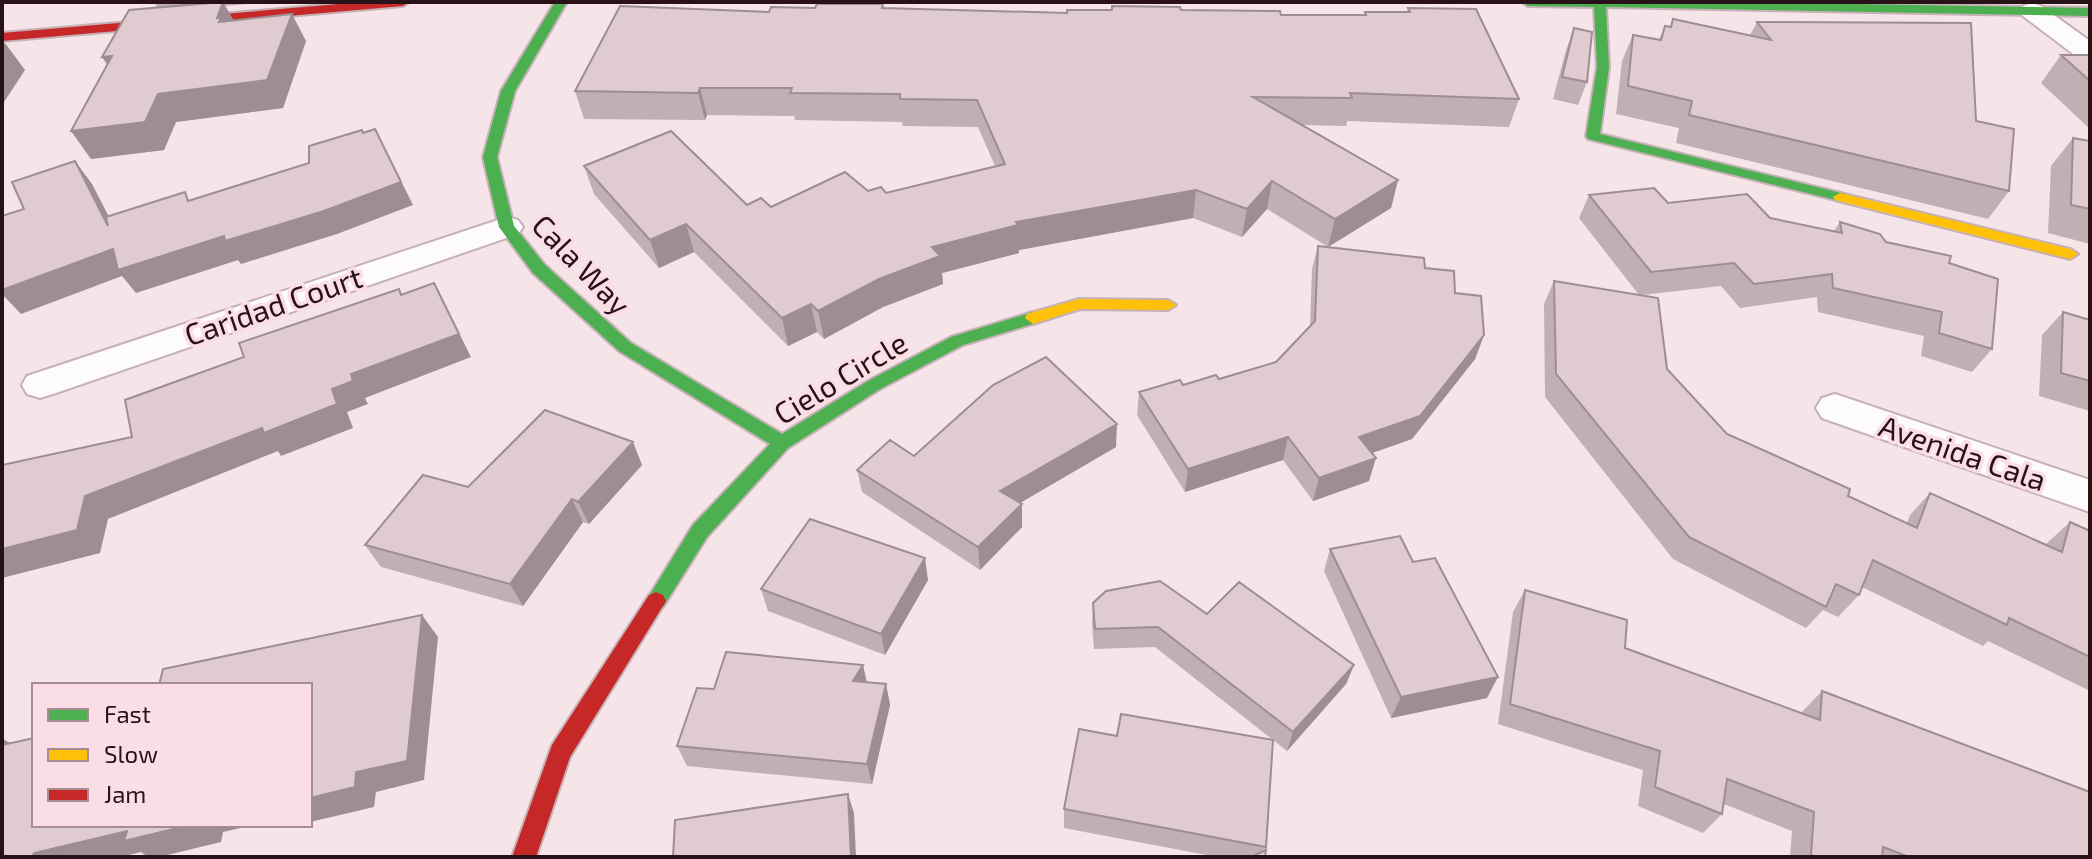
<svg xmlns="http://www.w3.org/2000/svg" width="2092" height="859" viewBox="0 0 2092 859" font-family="'Exo 2',sans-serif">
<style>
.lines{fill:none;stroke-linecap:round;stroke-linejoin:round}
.street-casing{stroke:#c6b1b6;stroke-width:4}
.fast-casing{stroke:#c6b1b6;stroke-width:4}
.slow-casing{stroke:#c6b1b6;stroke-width:4}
.jam-casing{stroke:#c6b1b6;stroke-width:4}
.street{fill:#fefbfc;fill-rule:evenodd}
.fast{fill:#4caf50;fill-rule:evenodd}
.slow{fill:#ffc107;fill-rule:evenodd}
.jam{fill:#c62828;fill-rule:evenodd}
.wall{fill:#c0afb3}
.shaded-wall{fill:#9c8e92}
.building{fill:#dfcbd0;stroke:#9c8e92;stroke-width:2}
.labels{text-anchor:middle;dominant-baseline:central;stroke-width:7;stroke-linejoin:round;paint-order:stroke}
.street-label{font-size:30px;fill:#291118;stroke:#fbdee5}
</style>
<rect width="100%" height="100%" fill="#f5e4e8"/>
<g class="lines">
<!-- street casing -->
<g class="street-casing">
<path id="street" d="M2032 3 2041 6 2090 41V62L2081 60 2023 16 2019 11 2023 6Z
M507 217 518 220 523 227 518 234 53 394 40 398 27 394 22 385 27 376Z
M1835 394 2090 480V512L1822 418 1816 408 1822 398Z"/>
</g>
<!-- fast casing -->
<g class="fast-casing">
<path id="fast" d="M555 2H567L515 91 497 157 514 226 545 265 631 343 782 434 868 381 951 337 1033 312 1041 318 1039 322 963 345 880 389 788 448 707 537 663 607 656 610 649 607 646 601 693 525 770 444 619 351 533 273 499 227 483 157 501 91Z
M1522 2H1731L2090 8V16L1606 7 1609 67 1600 134 1845 194 1847 197 1840 201 1588 139 1586 136 1597 67 1594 7 1528 6Z"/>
</g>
<!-- slow casing -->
<g class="slow-casing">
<path id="slow" d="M1840 193 2070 249 2078 254 2070 259 1835 200 1833 197Z
M1079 299 1168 300 1176 305 1168 310 1080 309 1033 324 1025 318 1027 314Z"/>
</g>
<!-- jam casing -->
<g class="jam-casing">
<path id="jam" d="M362 2H409L403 6 2 41V33Z
M656 592 663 595 666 601 570 757 536 857H512L552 745 649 595Z"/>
</g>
<!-- street -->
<use href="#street" class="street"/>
<!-- fast -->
<use href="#fast" class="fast"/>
<!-- slow -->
<use href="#slow" class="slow"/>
<!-- jam -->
<use href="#jam" class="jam"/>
</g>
<!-- wall -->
<path class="wall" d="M154 2H248L247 4 225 6 233 20 306 41 283 108 176 122 164 150 91 159 107 64 102 57 157 7Z
M883 4 884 8 1067 13 1181 10 1281 15H1364L1365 12H1407L1408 8 1519 99 1509 127 1347 121 1346 126 1302 125 1398 180 1391 208 1328 247 1425 268 1455 293 1484 335 1475 359 1412 439 1372 453 1369 481 1313 501 1283 460 1185 492 1137 415 1139 392 1219 379 1276 362 1310 326 1312 269 1318 246 1328 247 1267 209 1242 237 1193 218 1019 250V253L942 273 943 284 883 307 824 339 817 332 788 346 694 252 659 268 594 194 584 166 747 205 771 207 868 191 886 193 995 166 978 127 903 126 902 122 795 120 794 116 707 115 705 120 584 119 575 91 769 12Z
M1673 19 1750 35 1757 22 1976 121 2009 191 1988 219 1676 143 1679 128 1616 114 1622 61 1633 35 1659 40 1665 26 1670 27Z
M1574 28 1587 82 1578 105 1553 99 1566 50Z
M2061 55H2090V129L2041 83Z
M2073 138 2090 141V244L2048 233 2051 166Z
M1589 195 1668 203 1770 218 1834 231 1840 222 1886 242 1949 263 1992 349 1972 372 1921 356 1924 336 1818 312 1817 297 1740 308 1721 286 1642 295 1667 369 1727 434 1848 496 1907 523 1910 515 1930 493 2046 544 2070 522 2090 531V691L1988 641 1983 646 1862 587 1859 595 1838 617 1823 610 1806 628 1673 559 1545 397 1544 304 1554 281 1639 295 1579 218Z
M2063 312 2090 320V411L2039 396 2042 335Z
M1116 447 1020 503 1022 504V527L980 570 862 492 857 470 914 456Z
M642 465 589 524 583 522 523 606 381 567 365 545 468 487Z
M1330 549 1487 698 1391 718 1324 571Z
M928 580 885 655 768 611 761 589Z
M1525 590 1625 648 1801 713 1822 691 2090 857H1790L1792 831 1724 804 1722 814 1703 833 1638 806 1643 770 1498 724 1513 612Z
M1093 603 1207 614 1354 665 1346 684 1287 751 1155 647 1094 649 1092 623Z
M863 665 867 682 886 684 890 705 872 784 687 766 677 746 714 689Z
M1064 809 1266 847 1265 851V857H1217L1064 828Z"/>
<!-- shaded-wall -->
<path class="shaded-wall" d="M223 2 238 28 234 40 217 18Z
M292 14 306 41 283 108 176 122 164 150 91 159 71 131 158 94Z
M5 43 25 70 2 105V48Z
M112 56 121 84 102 57Z
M700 88 707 115 705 120 698 93Z
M375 129 413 205 337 234 241 264 238 260 136 293 122 276 21 314 2 294V290L113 249 127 267Z
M75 161 92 184 126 250 108 226Z
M1398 180 1391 208 1328 247 1335 219Z
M1272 181 1267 209 1242 237 1247 209Z
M1196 190 1193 218 1019 250V253L942 273 943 284 883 307 824 339 818 311 932 247 1016 222Z
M686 224 694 252 659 268 650 240Z
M434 283 471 357 365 398 368 404 347 412 353 428 281 456 278 451 108 519 100 553 2 578V549L85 496 332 389 351 374Z
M811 304 817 332 788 346 782 318Z
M1484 335 1475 359 1412 439 1352 460 1359 437Z
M1117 424 1116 447 1001 514 1000 491Z
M1288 437 1283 460 1185 492 1188 469Z
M633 442 642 465 589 524 578 502Z
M1376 458 1369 481 1313 501 1319 478Z
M572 499 583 522 523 606 510 584Z
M1022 504V527L980 570 978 547Z
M925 558 928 580 885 655 881 634Z
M422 615 438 637 424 780 376 792 374 807 310 822V798L356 772Z
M863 665 867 686 853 681Z
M1354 665 1346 684 1287 751 1293 732Z
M1498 677 1487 698 1391 718 1401 697Z
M886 684 890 705 872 784 867 764Z
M2 738 17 748 2 765Z
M848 794 854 813 856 857H851Z
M190 825H253L223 832 221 842 159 857H148L141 852 121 857H32L34 853 127 831Z"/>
<!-- building -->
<path class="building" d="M223 2 217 18 221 17 219 22 292 14 267 80 158 94 145 122 71 131 112 56 102 57 129 10Z
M817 4H883L882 8 1067 13V10H1112V6L1180 7 1181 10 1280 11 1281 15H1366L1365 12H1410L1408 8 1476 9 1519 99 1350 93 1352 98 1253 97 1398 180 1335 219 1272 181 1247 209 1196 190 1016 222 1018 225 932 247 940 256 879 279 818 311 811 304 782 318 686 224 650 240 584 166 671 131 747 205 761 198 771 207 845 172 868 191 881 187 886 193 1005 164 977 100 900 99V94L790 93 792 88H700L698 93 575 91 620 6 769 12 771 7 815 8Z
M1673 19 1771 40 1757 22 1971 23 1976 121 2014 129 2009 191 1689 115 1692 101 1628 86 1633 35 1661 40 1665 26 1671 27Z
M1574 28 1592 32 1587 82 1562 77Z
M2061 55H2090V81Z
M375 129 401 182 324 211 225 241 224 236 118 270 113 249 2 290V216L24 209 12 182 75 161 108 226 106 217 185 192 188 201 309 163V146L362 130 363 133Z
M2073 138 2090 141V209L2071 205Z
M1654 188 1668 203 1747 194 1770 218 1842 233 1840 222 1880 234 1886 242 1951 256 1949 263 1998 279 1992 349 1939 333 1942 312 1833 288 1832 274 1754 284 1734 263 1651 272 1589 195Z
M1318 246 1424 258 1425 268 1454 271 1455 293 1481 296 1484 335 1420 416 1359 437 1376 458 1319 478 1288 437 1188 469 1139 392 1180 380 1183 385 1216 375 1219 379 1276 362 1315 321Z
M1554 281 1658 298 1667 369 1727 434 1850 489 1848 496 1917 528 1930 493 2062 552 2070 522 2090 531V657L2009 618 2007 625 1873 560 1859 595 1836 584 1826 607 1689 537 1556 374Z
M434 283 459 334 351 374 353 381 332 389 337 404 264 433 262 428 85 496 77 530 2 549V465L132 437 125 400 244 357 239 343 399 289 401 295Z
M2063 312 2090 320V381L2061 373Z
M1046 357 1117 424 1000 491 1022 504 978 547 857 470 890 440 914 456 993 385Z
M545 410 633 442 578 502 572 499 510 584 365 545 423 475 468 487Z
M810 519 925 558 881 634 761 589Z
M1400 536 1413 562 1435 558 1498 677 1401 697 1330 549Z
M1160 581 1207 614 1239 582 1354 665 1293 732 1158 627 1095 629 1093 603 1106 591Z
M1525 590 1627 620 1625 648 1820 720 1822 691 2090 792V857H1909L1883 847 1882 857H1817L1811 855 1814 812 1727 779 1722 814 1655 787 1660 751 1510 704Z
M422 615 407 761 356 772 355 787 310 798V685H159L163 669Z
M726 652 863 665 853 681 886 684 867 764 677 746 697 688 714 689Z
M1121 714 1273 740 1266 847 1064 809 1079 729 1117 736Z
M34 738V825H190L124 841 127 831 34 853 32 857H2V745Z
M848 794 851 857H673L675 820Z
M1266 850 1265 857H1251Z"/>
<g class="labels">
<!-- street labels -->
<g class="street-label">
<text transform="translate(582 264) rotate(46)">Cala Way</text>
<text transform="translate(273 305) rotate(-19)">Caridad Court</text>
<text transform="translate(840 377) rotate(-31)">Cielo Circle</text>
<text transform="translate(1963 452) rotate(19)">Avenida Cala</text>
</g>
</g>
<!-- border -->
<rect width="2092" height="859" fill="none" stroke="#291118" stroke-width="8"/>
<!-- legend -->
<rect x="32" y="683" width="280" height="144" fill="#fbdee5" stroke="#a78c93" stroke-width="2"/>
<rect x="48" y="709" width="40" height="12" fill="#4caf50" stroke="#a78c93" stroke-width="2"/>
<text x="104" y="723" font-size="24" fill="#291118">Fast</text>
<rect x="48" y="749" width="40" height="12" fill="#ffc107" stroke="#a78c93" stroke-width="2"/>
<text x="104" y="763" font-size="24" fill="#291118">Slow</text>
<rect x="48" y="789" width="40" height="12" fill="#c62828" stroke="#a78c93" stroke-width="2"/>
<text x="104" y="803" font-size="24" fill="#291118">Jam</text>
</svg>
